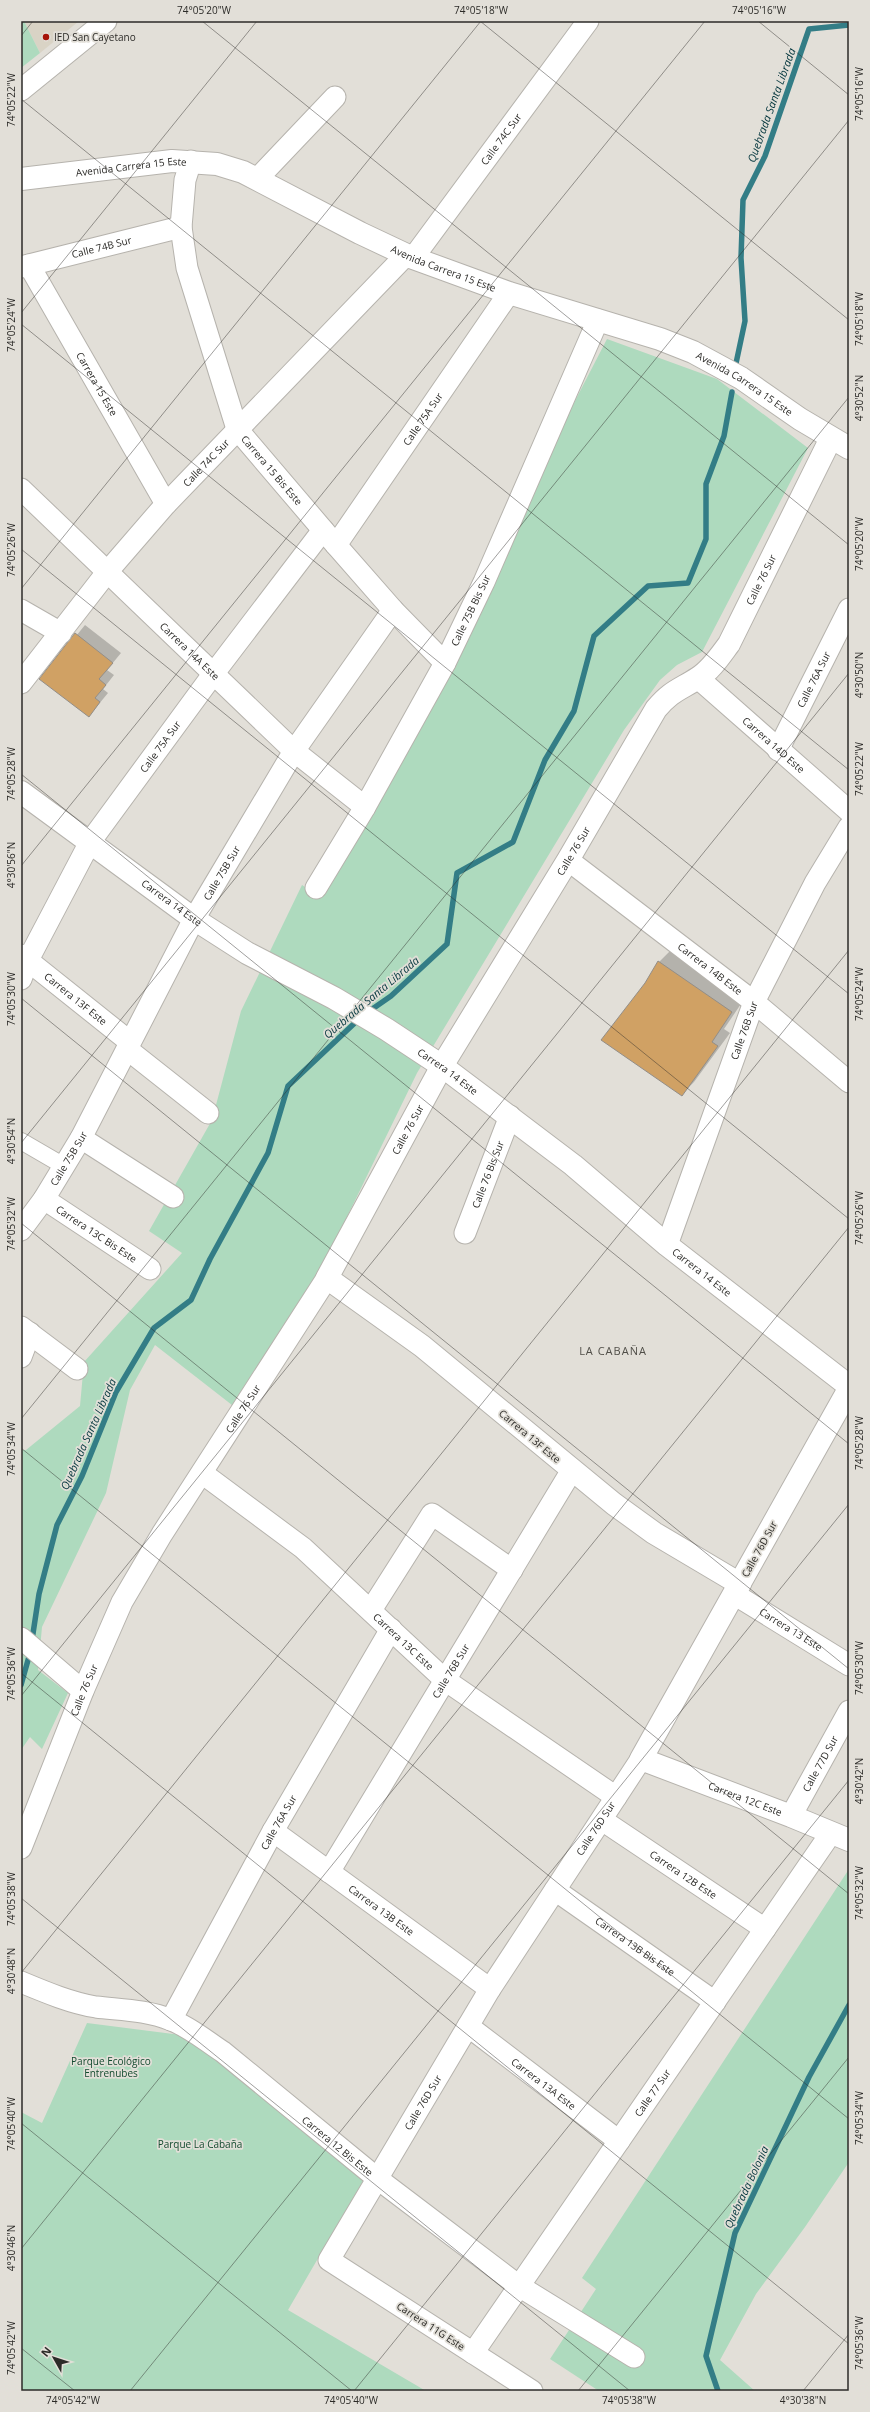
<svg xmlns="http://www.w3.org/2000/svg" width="870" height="2412" viewBox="0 0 870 2412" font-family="'Open Sans',sans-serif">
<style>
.built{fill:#d9d3c5}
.green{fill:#aedabe}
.shadow{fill:#0003}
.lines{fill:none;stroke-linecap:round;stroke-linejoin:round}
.stream{stroke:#337d86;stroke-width:5.5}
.building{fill:#d0a164;stroke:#938e88}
.pedestrian-casing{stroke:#b6b3ad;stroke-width:18}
.minor-casing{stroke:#b6b3ad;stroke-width:23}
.tertiary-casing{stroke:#b6b3ad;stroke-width:24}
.secondary-casing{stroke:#b6b3ad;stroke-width:24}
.pedestrian{stroke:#fff;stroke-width:16}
.minor{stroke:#fff;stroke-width:21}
.tertiary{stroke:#fff;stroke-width:22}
.secondary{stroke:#fff;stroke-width:22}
.ticks{fill:none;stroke:#2c2b28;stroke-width:1;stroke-opacity:0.45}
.poi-dot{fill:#a61307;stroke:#e2dfd8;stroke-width:1.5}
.labels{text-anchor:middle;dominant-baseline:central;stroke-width:3.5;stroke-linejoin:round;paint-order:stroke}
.poi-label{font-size:10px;fill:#2c2b28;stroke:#e2dfd8;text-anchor:start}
.street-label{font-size:10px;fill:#2c2b28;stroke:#e2dfd8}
.park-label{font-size:10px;fill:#134b2f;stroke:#e2dfd8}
.water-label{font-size:11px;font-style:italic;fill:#06383f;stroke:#e2dfd8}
.neighbourhood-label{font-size:11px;letter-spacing:1px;fill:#504e48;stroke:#e2dfd8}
.neatline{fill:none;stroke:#2c2b28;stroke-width:1.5}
.ticks-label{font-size:10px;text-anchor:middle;fill:#2c2b28}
</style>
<rect width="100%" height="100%" fill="#e2dfd8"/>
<!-- built -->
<path class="built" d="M24 21H79L40 53Z"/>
<!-- green -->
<path class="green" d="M21 21H24L40 53 21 68Z
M607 339 717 379 808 448 702 652 677 665 660 680 624 730 417 1073 327 1258 232 1405 155 1345 130 1390 106 1493 42 1627 38 1670 68 1693 42 1749 30 1737 21 1750V1450H26L80 1406 84 1362 182 1253 149 1231 212 1120 241 1011 302 885 319 896Z
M849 1869V2162L805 2227 756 2294 720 2360 755 2391H599L550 2359 596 2289 582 2278Z
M87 2023 181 2035 246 2082 363 2181 288 2310 426 2391H21V2112L42 2123Z"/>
<!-- shadow -->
<path class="shadow" d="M85 625 121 653 107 670 114 675 103 689 108 693 89 716 41 679Z
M672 949 745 998 724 1029 730 1033 694 1082 681 1095 645 984 659 962Z"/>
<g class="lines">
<!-- stream -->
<path class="stream" d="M735 368 745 321 741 258 743 200 765 156 809 29 849 25
M368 1012 391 996 447 944 457 873 513 842 545 760 574 711 594 636 648 586 688 583 706 539V484L724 436 732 392
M32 1640 39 1594 57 1525 82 1476 116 1392 154 1328 191 1300 210 1259 268 1153 288 1086 360 1018
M21 1685 30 1653
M718 2391 706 2356 735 2233 809 2077 849 2005"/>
</g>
<!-- building -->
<path class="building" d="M75 633 113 663 99 679 106 685 95 698 100 702 89 717 39 679Z
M658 961 732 1012 712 1042 718 1046 682 1096 601 1040 645 983Z"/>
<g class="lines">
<!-- pedestrian casing -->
<g class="pedestrian-casing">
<path id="pedestrian" d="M21 1141 64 1166"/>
</g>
<!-- minor casing -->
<g class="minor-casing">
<g id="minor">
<path d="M21 90 106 21"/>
<path id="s1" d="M191 161 185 180 181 227 187 268 237 429 329 537 393 610 445 663"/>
<path d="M258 178 335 97"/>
<path id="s2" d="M413 258 588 21"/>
<path id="s3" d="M29 265 166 504"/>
<path id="s4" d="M21 267 181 227"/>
<path id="s5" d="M21 489 294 751 365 807"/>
<path id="s6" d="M336 545 509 293"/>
<path d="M21 610 61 633"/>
<path id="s7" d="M698 678 849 811"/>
<path id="s8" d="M21 683 108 571 166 504 406 255"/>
<path id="s9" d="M778 750 849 609"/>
<path id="s10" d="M568 860 754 1002 849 1082"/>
<path id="s11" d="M316 888 365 807 445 663 484 582 598 320"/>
<path id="s12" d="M21 955 130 1042"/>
<path id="s13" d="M21 979 28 960 90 842 214 673 323 530"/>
<path d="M127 1049 208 1113"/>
<path d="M81 1138 173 1197"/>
<path id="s14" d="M44 1199 150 1269"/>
<path id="s15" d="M21 1230 44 1199 81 1138 194 919 294 751 393 610"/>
<path id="s16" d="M465 1233 510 1116"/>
<path id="s17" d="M667 1245 754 1002 815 883 849 827"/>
<path d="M21 1327 77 1369"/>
<path d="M21 1357 30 1333"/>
<path id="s18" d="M202 1473 303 1548 445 1680 616 1797"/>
<path id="s19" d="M734 1594 849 1665"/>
<path d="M371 1610 432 1514 512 1570"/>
<path d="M21 1638 83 1691"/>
<path id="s20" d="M791 1816 849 1711"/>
<path id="s21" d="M602 1820 765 1929"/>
<path id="s22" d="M273 1831 490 1989"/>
<path id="s23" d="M21 1848 83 1691 122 1602 162 1534 327 1278"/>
<path id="s24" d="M329 1872 572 1470"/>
<path id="s25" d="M555 1890 715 2002"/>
<path id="s26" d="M21 1982C45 1992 71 2003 96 2007 121 2010 147 2010 171 2020 190 2027 206 2041 223 2052L378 2179 519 2286 634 2357"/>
<path id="s27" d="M171 2020 273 1831 391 1629"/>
<path id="s28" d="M468 2026 619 2141"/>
<path id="s29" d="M473 2353 831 1833"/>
<path id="s30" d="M532 2391 329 2260 490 1989 641 1759"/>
</g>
</g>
<!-- tertiary casing -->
<g class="tertiary-casing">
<g id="tertiary">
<path id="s31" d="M21 792 194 919 247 953 334 998 386 1029 442 1066 573 1165 667 1245 849 1386"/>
<path id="s32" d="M849 1389 641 1759 791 1816 849 1840"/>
<path id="s33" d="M740 1584 654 1533 614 1504 422 1346 327 1278 442 1066 568 860 656 709C671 691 679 690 698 678 711 670 720 656 729 644L831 438"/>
</g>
</g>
<!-- secondary casing -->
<g class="secondary-casing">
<g id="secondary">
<path id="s34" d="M21 179 172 161 217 164 243 172 360 233 413 258 509 293 660 339 693 352 741 378 800 419 849 448"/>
</g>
</g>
<!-- pedestrian -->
<use href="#pedestrian" class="pedestrian"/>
<!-- minor -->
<use href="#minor" class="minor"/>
<!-- tertiary -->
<use href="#tertiary" class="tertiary"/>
<!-- secondary -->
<use href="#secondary" class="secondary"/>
</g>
<!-- ticks -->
<path class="ticks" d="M202 21 849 545M480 21 849 320M758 21 849 95M21 36 33 21M21 99 849 770M21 313 257 21M21 324 849 994M21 549 849 1219M21 589 481 21M21 774 849 1444M21 866 705 21M21 998 849 1669M21 1143 849 120M21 1223 849 1894M21 1419 849 397M21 1448 849 2119M21 1673 849 2344M21 1696 849 673M21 1898 630 2391M21 1973 849 950M21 2123 352 2391M21 2249 849 1227M21 2348 75 2391M130 2391 849 1504M354 2391 849 1780M578 2391 849 2057M803 2391 849 2334"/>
<!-- markers -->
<circle class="poi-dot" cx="46" cy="37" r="4"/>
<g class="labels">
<!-- poi labels -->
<g class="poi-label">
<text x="54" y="37">IED San Cayetano</text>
</g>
<!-- street labels -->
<g class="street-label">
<text stroke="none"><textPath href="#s2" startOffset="148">Calle 74C Sur</textPath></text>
<text stroke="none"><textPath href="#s34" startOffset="111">Avenida Carrera 15 Este</textPath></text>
<text stroke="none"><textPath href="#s4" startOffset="83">Calle 74B Sur</textPath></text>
<text stroke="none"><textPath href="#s34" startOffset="447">Avenida Carrera 15 Este</textPath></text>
<text stroke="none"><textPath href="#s3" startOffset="137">Carrera 15 Este</textPath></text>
<text stroke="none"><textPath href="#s34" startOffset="771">Avenida Carrera 15 Este</textPath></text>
<text stroke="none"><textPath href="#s6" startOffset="153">Calle 75A Sur</textPath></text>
<text stroke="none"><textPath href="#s8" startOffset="288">Calle 74C Sur</textPath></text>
<text stroke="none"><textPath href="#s1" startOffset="331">Carrera 15 Bis Este</textPath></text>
<text stroke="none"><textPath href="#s33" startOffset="1343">Calle 76 Sur</textPath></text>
<text stroke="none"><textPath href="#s11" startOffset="318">Calle 75B Bis Sur</textPath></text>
<text stroke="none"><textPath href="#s5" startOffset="234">Carrera 14A Este</textPath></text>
<text stroke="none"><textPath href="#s9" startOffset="79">Calle 76A Sur</textPath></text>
<text stroke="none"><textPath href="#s7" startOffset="101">Carrera 14D Este</textPath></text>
<text stroke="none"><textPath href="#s13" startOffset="272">Calle 75A Sur</textPath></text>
<text stroke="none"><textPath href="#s33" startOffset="1008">Calle 76 Sur</textPath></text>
<text stroke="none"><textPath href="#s15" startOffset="410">Calle 75B Sur</textPath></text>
<text stroke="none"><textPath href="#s31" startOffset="187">Carrera 14 Este</textPath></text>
<text stroke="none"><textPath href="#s10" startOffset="179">Carrera 14B Este</textPath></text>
<text stroke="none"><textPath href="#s12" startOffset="70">Carrera 13F Este</textPath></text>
<text stroke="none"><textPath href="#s17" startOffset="228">Calle 76B Sur</textPath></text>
<text stroke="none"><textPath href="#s31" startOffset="511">Carrera 14 Este</textPath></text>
<text stroke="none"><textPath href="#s33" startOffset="684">Calle 76 Sur</textPath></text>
<text stroke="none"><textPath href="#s15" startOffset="86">Calle 75B Sur</textPath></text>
<text stroke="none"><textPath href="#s16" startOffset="63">Calle 76 Bis Sur</textPath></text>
<text stroke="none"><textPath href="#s14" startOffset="63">Carrera 13C Bis Este</textPath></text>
<text stroke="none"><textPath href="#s31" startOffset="835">Carrera 14 Este</textPath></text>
<text stroke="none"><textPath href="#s23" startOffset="494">Calle 76 Sur</textPath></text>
<text transform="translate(530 1436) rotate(40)">Carrera 13F Este</text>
<text transform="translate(759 1549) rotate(-61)">Calle 76D Sur</text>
<text stroke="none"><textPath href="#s19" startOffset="67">Carrera 13 Este</textPath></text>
<text stroke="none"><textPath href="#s18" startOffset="263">Carrera 13C Este</textPath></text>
<text stroke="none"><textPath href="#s24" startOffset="235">Calle 76B Sur</textPath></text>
<text stroke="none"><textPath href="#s23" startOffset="170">Calle 76 Sur</textPath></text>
<text stroke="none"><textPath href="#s20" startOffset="60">Calle 77D Sur</textPath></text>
<text stroke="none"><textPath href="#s32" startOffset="536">Carrera 12C Este</textPath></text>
<text stroke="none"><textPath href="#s27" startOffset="225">Calle 76A Sur</textPath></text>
<text stroke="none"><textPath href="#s30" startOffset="749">Calle 76D Sur</textPath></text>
<text stroke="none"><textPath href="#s21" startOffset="98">Carrera 12B Este</textPath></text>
<text stroke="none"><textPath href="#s22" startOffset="134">Carrera 13B Este</textPath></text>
<text stroke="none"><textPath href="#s25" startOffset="98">Carrera 13B Bis Este</textPath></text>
<text stroke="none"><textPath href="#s28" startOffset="95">Carrera 13A Este</textPath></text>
<text stroke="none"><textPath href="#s29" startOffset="316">Calle 77 Sur</textPath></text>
<text stroke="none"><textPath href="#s30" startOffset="425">Calle 76D Sur</textPath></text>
<text stroke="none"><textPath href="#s26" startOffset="365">Carrera 12 Bis Este</textPath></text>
<text transform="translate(431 2326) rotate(33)">Carrera 11G Este</text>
</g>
<!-- park labels -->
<g class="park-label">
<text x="111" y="2061">Parque Ecológico<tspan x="111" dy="12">Entrenubes</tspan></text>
<text x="200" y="2144">Parque La Cabaña</text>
</g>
<!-- water labels -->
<g class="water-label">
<text transform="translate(771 105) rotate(-70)">Quebrada Santa Librada</text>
<text transform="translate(371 997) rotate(-40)">Quebrada Santa Librada</text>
<text transform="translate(88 1434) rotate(-66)">Quebrada Santa Librada</text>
<text transform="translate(746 2187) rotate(-65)">Quebrada Bolonia</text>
</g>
<!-- neighbourhood labels -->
<g class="neighbourhood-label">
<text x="613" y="1350">LA CABAÑA</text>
</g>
</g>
<!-- border -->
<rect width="870" height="2412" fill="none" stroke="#e2dfd8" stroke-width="44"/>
<!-- north arrow -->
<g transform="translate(54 2358) rotate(309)" stroke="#e2dfd8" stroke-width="3" paint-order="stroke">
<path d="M0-3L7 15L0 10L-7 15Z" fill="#2c2b28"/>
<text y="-6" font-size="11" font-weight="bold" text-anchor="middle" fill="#2c2b28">N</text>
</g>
<rect x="22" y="22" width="826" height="2368" class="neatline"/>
<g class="ticks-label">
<text x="204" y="14">74°05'20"W</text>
<text x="481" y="14">74°05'18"W</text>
<text x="759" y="14">74°05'16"W</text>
<text transform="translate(859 94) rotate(-90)" y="4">74°05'16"W</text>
<text transform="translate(11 100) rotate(-90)" y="4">74°05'22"W</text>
<text transform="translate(859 319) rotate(-90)" y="4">74°05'18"W</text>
<text transform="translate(11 325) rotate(-90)" y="4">74°05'24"W</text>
<text transform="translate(859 398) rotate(-90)" y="4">4°30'52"N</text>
<text transform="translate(859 544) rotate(-90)" y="4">74°05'20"W</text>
<text transform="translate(11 550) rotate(-90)" y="4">74°05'26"W</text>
<text transform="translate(859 675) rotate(-90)" y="4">4°30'50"N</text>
<text transform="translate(859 769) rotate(-90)" y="4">74°05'22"W</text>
<text transform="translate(11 774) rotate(-90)" y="4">74°05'28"W</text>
<text transform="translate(11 865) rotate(-90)" y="4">4°30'56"N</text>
<text transform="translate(859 994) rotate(-90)" y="4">74°05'24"W</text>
<text transform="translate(11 999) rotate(-90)" y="4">74°05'30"W</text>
<text transform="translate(11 1141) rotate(-90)" y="4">4°30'54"N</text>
<text transform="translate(859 1218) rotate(-90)" y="4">74°05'26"W</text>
<text transform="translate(11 1224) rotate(-90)" y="4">74°05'32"W</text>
<text transform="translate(859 1443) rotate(-90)" y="4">74°05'28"W</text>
<text transform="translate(11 1449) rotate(-90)" y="4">74°05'34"W</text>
<text transform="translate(859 1668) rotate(-90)" y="4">74°05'30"W</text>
<text transform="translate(11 1674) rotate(-90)" y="4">74°05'36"W</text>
<text transform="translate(859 1781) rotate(-90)" y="4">4°30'42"N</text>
<text transform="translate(859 1893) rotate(-90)" y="4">74°05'32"W</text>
<text transform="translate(11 1899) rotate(-90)" y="4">74°05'38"W</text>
<text transform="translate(11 1971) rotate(-90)" y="4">4°30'48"N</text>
<text transform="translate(859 2118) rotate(-90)" y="4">74°05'34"W</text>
<text transform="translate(11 2124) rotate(-90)" y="4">74°05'40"W</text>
<text transform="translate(11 2248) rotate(-90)" y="4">4°30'46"N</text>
<text transform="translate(859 2343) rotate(-90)" y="4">74°05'36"W</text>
<text transform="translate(11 2348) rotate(-90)" y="4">74°05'42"W</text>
<text x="73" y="2404">74°05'42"W</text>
<text x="351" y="2404">74°05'40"W</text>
<text x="629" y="2404">74°05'38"W</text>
<text x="803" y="2404">4°30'38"N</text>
</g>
</svg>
